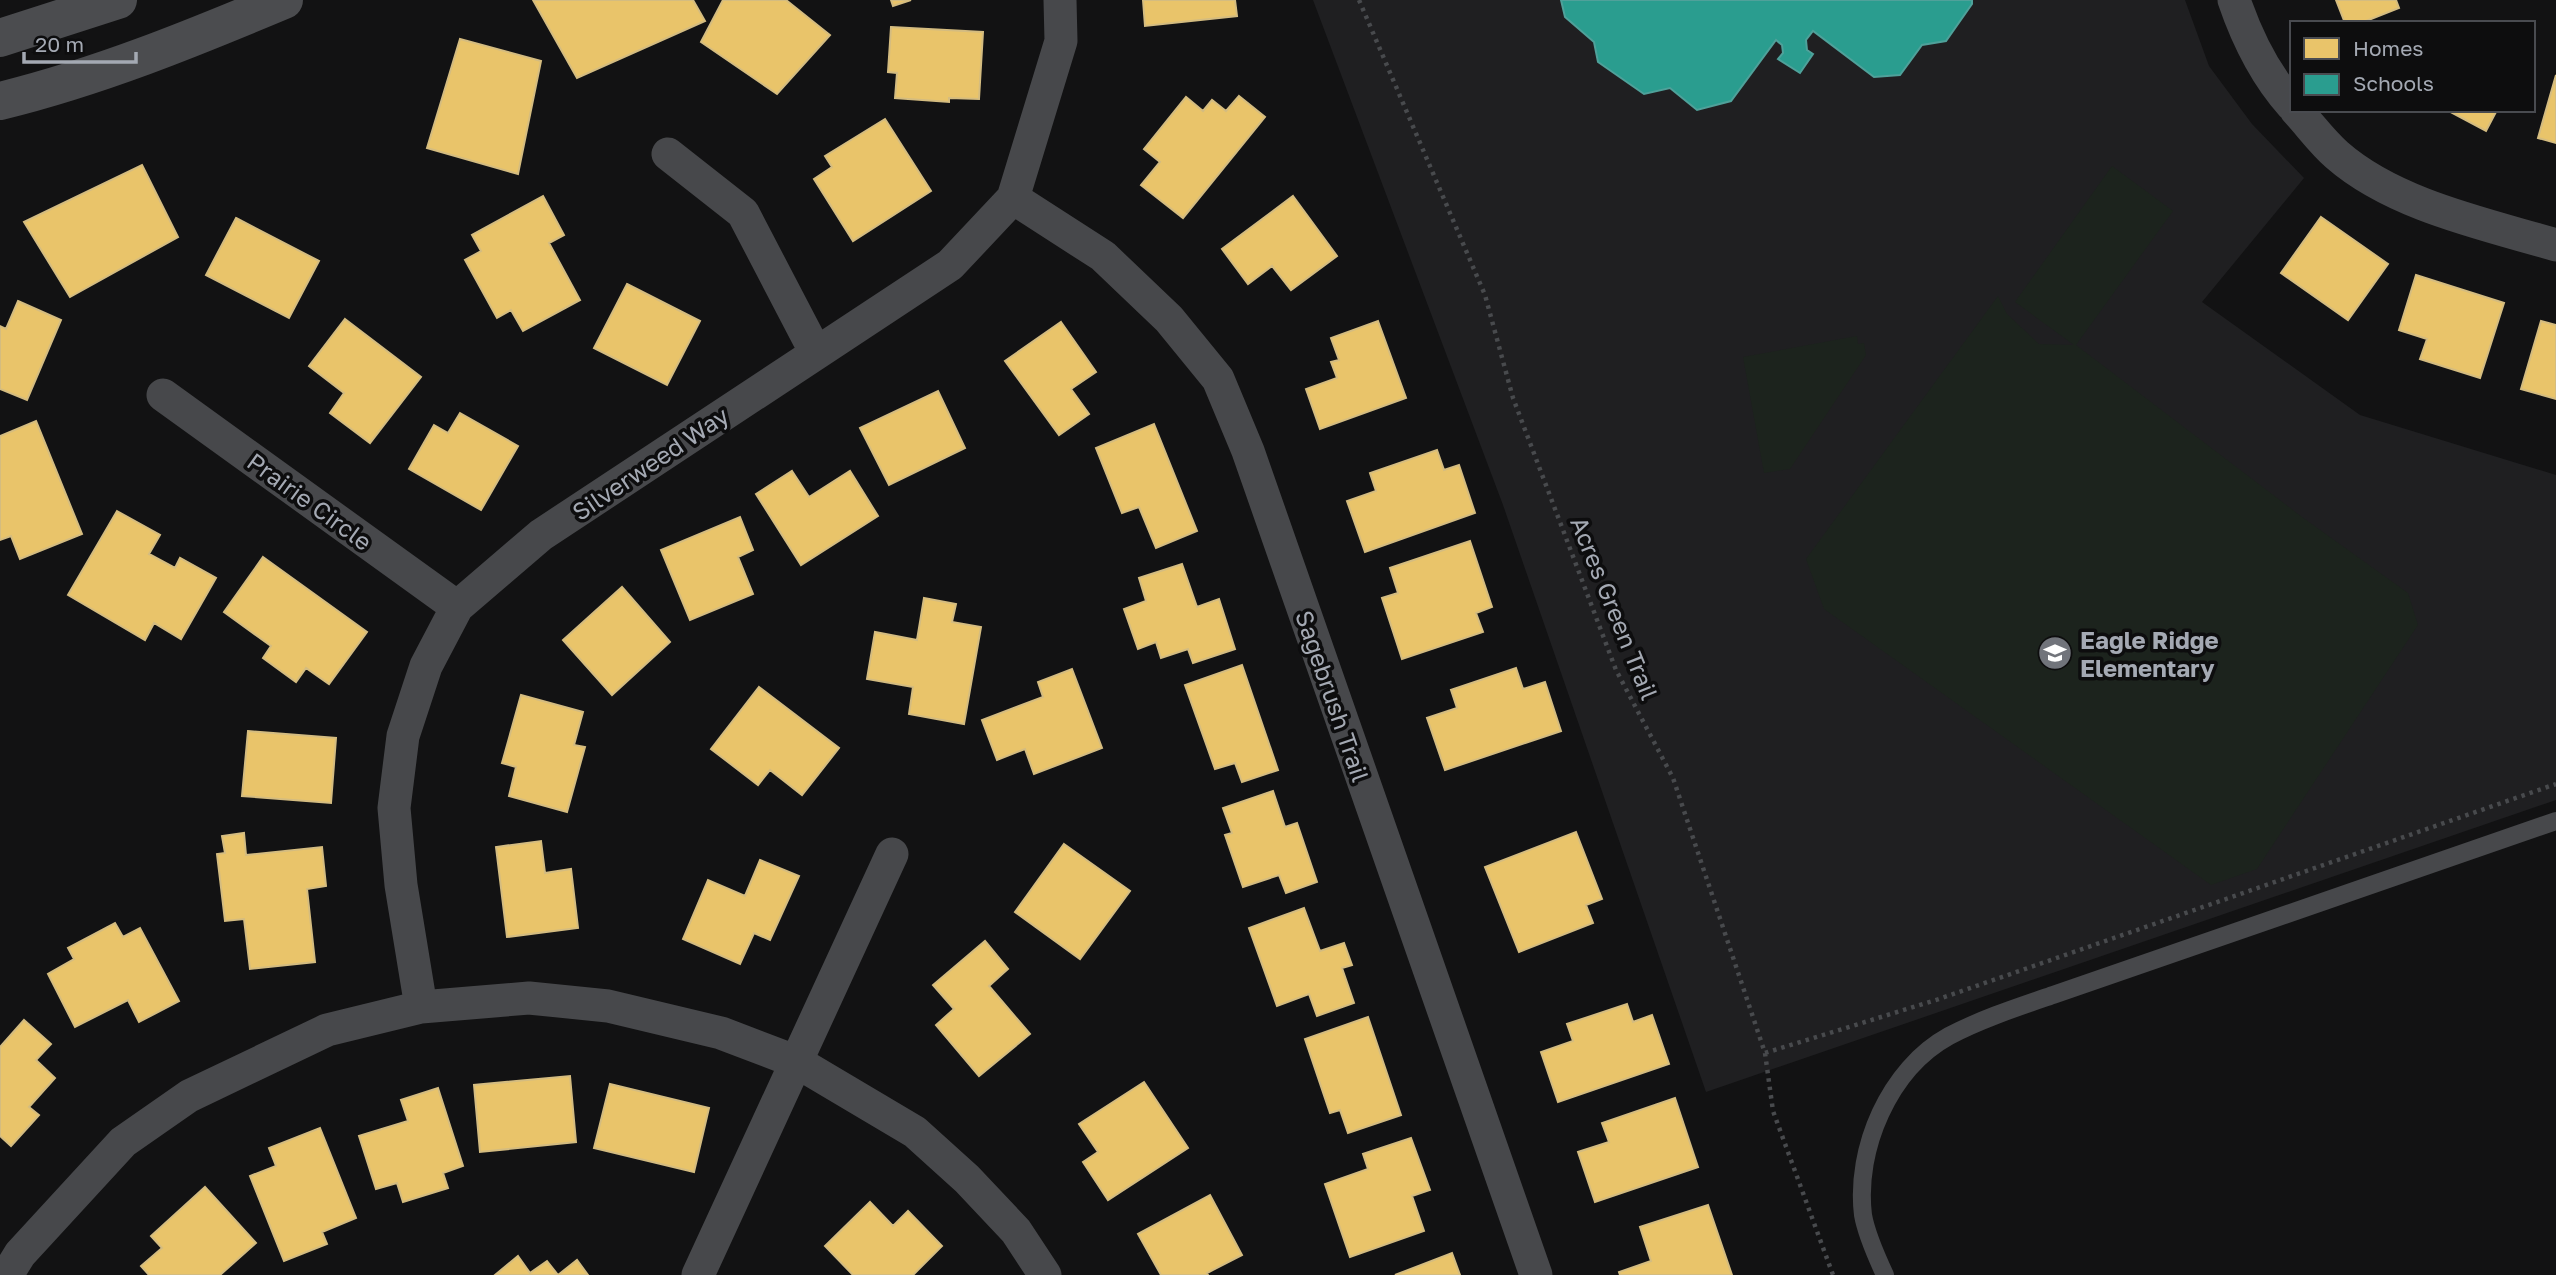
<svg xmlns="http://www.w3.org/2000/svg" width="2556" height="1275" viewBox="0 0 2556 1275" font-family="'Golos Text',sans-serif">
<style>
.built{fill:#1f1f21}
.green{fill:#1c231d}
.homes{fill:#e9c46a;stroke:#d4bc80;stroke-width:2}
.schools{fill:#2a9d8f;stroke:#4fa19a;stroke-width:2}
.lines{fill:none;stroke-linecap:round;stroke-linejoin:round}
.path{stroke:#484a4d;stroke-width:4.5;stroke-dasharray:3.5 5;stroke-linecap:butt}
.lane{stroke:#47484b;stroke-width:18}
.street{stroke:#47484b;stroke-width:33}
.secondary{stroke:#4b4c4f;stroke-width:38}
.labels{text-anchor:middle;dominant-baseline:central;stroke-width:7;stroke-linejoin:round;paint-order:stroke}
.street-label{font-size:24px;fill:#a4a9b3;stroke:#0d0d0e}
.poi-label{font-size:24px;font-weight:bold;fill:#a4a9b3;stroke:#0d0d0e;text-anchor:start}
</style>
<rect width="100%" height="100%" fill="#121213"/>
<!-- built -->
<path class="built" d="M1313 0H2185L2209 66 2252 124 2304 178 2202 302 2360 415 2556 475V800L1706 1092 1503 505Z"/>
<!-- green -->
<path class="green" d="M2112 166 2173 211 2076 345 2302 517 2408 593 2418 625 2257 869 2211 885 1824 609 1806 559 1998 296 2007 314 2039 344 2074 345 2015 302Z
M1857 336 1858 344 1864 343 1866 355 1790 469 1764 473 1743 357Z"/>
<!-- homes -->
<path class="homes" d="M533 0H693L705 21 577 78Z
M723 0H786L830 35 777 94 701 42Z
M891 0H911L893 6Z
M1143 0H1235L1237 16 1145 26Z
M2336 0H2396L2399 8 2361 23H2345Z
M891 27 983 32 979 99 949 98V102L895 98 897 73 888 72Z
M460 39 541 61 518 174 427 148Z
M2556 75V143L2538 138Z
M1239 96 1265 117 1183 218 1141 185 1160 162 1144 149 1186 97 1203 111 1212 100 1226 111Z
M2447 110H2497L2486 131Z
M885 119 931 191 853 241 814 179 832 167 825 156Z
M142 165 178 237 70 297 24 222Z
M543 196 564 235 549 243 580 300 523 331 511 310 497 318 465 260 481 251 472 235Z
M1293 196 1337 256 1291 290 1272 266 1248 284 1222 249Z
M2321 217 2388 264 2348 320 2281 273Z
M236 218 319 261 289 318 206 275Z
M2416 275 2504 303 2480 378 2420 359 2427 339 2399 330Z
M627 284 700 321 667 385 594 348Z
M18 301 61 320 27 400 0 389V326L6 329Z
M345 319 421 377 370 443 330 413 344 393 309 366Z
M1378 321 1406 398 1320 429 1306 389 1337 378 1331 362 1339 360 1331 338Z
M2541 321 2556 325V399L2521 389Z
M1061 322 1096 372 1071 389 1089 414 1059 435 1005 361Z
M938 391 965 448 889 485 860 428Z
M460 413 518 446 481 510 409 469 434 425 448 433Z
M36 421 82 534 20 559 11 536 0 540V436Z
M1154 424 1197 531 1156 548 1139 507 1122 513 1096 448Z
M1437 450 1444 470 1459 465 1475 513 1365 552 1347 501 1376 491 1370 473Z
M792 471 809 497 850 471 878 516 801 565 756 494Z
M117 511 160 535 149 554 175 568 180 558 216 578 181 639 154 623 145 640 68 595Z
M740 517 753 550 738 557 753 594 690 620 661 550Z
M1470 541 1492 607 1476 613 1483 632 1402 659 1382 598 1398 593 1390 568Z
M263 557 367 632 329 684 306 668 296 682 263 658 271 646 224 612Z
M1182 564 1197 607 1219 599 1235 649 1193 663 1188 649 1161 658 1156 642 1138 649 1124 609 1146 601 1139 578Z
M622 587 670 642 612 695 563 640Z
M924 598 956 604 952 622 981 627 964 724 909 714 913 687 867 679 875 632 917 640Z
M1242 665 1278 770 1242 782 1235 763 1215 769 1185 685Z
M1516 668 1523 689 1545 682 1561 731 1445 770 1427 718 1457 708 1451 690Z
M1072 669 1102 748 1034 774 1025 749 997 760 982 720 1043 697 1038 682Z
M759 687 839 748 802 795 770 770 758 785 711 749Z
M521 695 583 712 574 745 585 747 567 812 509 796 516 767 502 763Z
M248 731 336 738 331 803 242 796Z
M1273 791 1285 827 1297 823 1317 882 1286 893 1279 875 1243 887 1225 835 1232 833 1223 808Z
M1576 832 1602 899 1586 905 1593 923 1519 952 1485 867Z
M244 833 246 855 322 847 326 886 307 889 315 962 250 969 244 919 225 921 217 854 225 853 222 836Z
M541 841 545 873 571 869 578 928 507 937 496 847Z
M1064 844 1130 891 1080 959 1015 912Z
M760 860 799 876 770 940 754 933 740 964 683 939 708 880 745 896Z
M1304 908 1320 951 1344 943 1352 965 1342 968 1354 1003 1317 1016 1309 994 1277 1006 1249 928Z
M115 923 123 937 140 928 179 1001 139 1022 128 1000 75 1027 48 974 74 959 68 948Z
M985 941 1008 969 989 986 1030 1034 979 1076 936 1025 954 1009 933 985Z
M1627 1004 1633 1022 1652 1015 1669 1064 1558 1102 1541 1052 1573 1041 1567 1024Z
M1368 1017 1401 1115 1348 1133 1340 1110 1330 1113 1305 1039Z
M24 1020 51 1044 36 1060 55 1078 29 1107 39 1115 11 1146 0 1136V1047Z
M570 1076 576 1142 480 1152 474 1085Z
M1144 1082 1188 1148 1108 1200 1083 1162 1098 1152 1079 1124Z
M610 1084 709 1108 694 1172 594 1148Z
M438 1088 463 1166 443 1173 448 1188 403 1202 397 1183 376 1189 359 1136 408 1121 401 1100Z
M1675 1098 1698 1167 1595 1202 1578 1152 1609 1142 1602 1123Z
M320 1128 356 1218 322 1232 327 1244 284 1261 250 1176 276 1166 269 1148Z
M1411 1138 1430 1190 1412 1196 1424 1231 1350 1257 1325 1184 1368 1169 1363 1154Z
M205 1187 256 1243 220 1275H149L141 1266 162 1248 151 1236Z
M1210 1195 1242 1255 1207 1273 1208 1275H1161L1138 1234Z
M870 1202 893 1226 908 1211 942 1246 913 1275H853L825 1246Z
M1708 1205 1732 1275H1620L1619 1272 1651 1261 1640 1227Z
M1452 1253 1460 1275H1395Z
M518 1256 530 1273 547 1261 558 1275 577 1260 588 1275H495Z"/>
<!-- schools -->
<path class="schools" d="M1561 0H1972V4L1946 41 1922 45 1900 75 1874 77 1813 31 1806 40 1807 50 1813 54 1800 73 1778 59 1783 53 1782 45 1776 40 1731 101 1697 110 1670 88 1644 94 1598 62 1594 42 1565 17Z"/>
<g class="lines">
<!-- path -->
<path class="path" d="M1359 0 1485 295 1513 398 1616 670 1673 778 1765 1053 1773 1111 1833 1275
M1765 1053 1936 1000 2556 784"/>
<!-- lane -->
<path class="lane" d="M1885 1275C1878 1260 1866 1232 1863 1215 1855 1149 1889 1069 1949 1036 1981 1019 2018 1007 2053 995L2556 821"/>
<!-- street -->
<path class="street" d="M2234 0C2247 38 2265 75 2292 105
M2296 110C2310 125 2322 142 2337 155 2394 205 2485 224 2556 245
M668 154 743 213 816 353
M1013 198 1103 256 1169 319 1218 379 1248 451 1536 1275
M163 395 457 607
M421 1007 401 885 394 808 403 736 426 666 457 607 541 535 950 265 1013 198 1061 41 1060 0
M7 1275 20 1254 123 1142 189 1096 327 1030 421 1007 529 998 608 1006 721 1033 797 1062 915 1132 967 1179 1016 1231 1045 1275
M698 1275 892 854"/>
<!-- secondary -->
<path class="secondary" d="M0 38 118 0
M0 101C98 77 191 39 284 0"/>
</g>
<!-- icons -->
<defs>
<g id="school-disc" transform="scale(1.75)"><circle r="9.5" fill="#71747b" stroke="#0d0d0e"/><path d="M0-5L7-2L0 1L-7-2ZM-4 1L0 2.5L4 1V4Q0 6-4 4Z" fill="#fff"/></g>
</defs>
<g fill-rule="evenodd">
<use href="#school-disc" x="2055" y="653"/>
</g>
<g class="labels">
<!-- street labels -->
<g class="street-label">
<text transform="translate(650 463) rotate(-34)">Silverweed Way</text>
<text transform="translate(310 501) rotate(36)">Prairie Circle</text>
<text transform="translate(1615 608) rotate(68)">Acres Green Trail</text>
<text transform="translate(1333 696) rotate(71)">Sagebrush Trail</text>
</g>
<!-- poi labels -->
<g class="poi-label">
<text x="2080" y="639">Eagle Ridge<tspan x="2080" dy="28">Elementary</tspan></text>
</g>
</g>
<!-- legend -->
<rect x="2290" y="21" width="245" height="91" fill="#0d0d0e" stroke="#494b50" stroke-width="2"/>
<rect x="2304" y="38" width="35" height="21" fill="#e9c46a" stroke="#494b50" stroke-width="2"/>
<text x="2353" y="56" font-size="21" fill="#a4a9b3">Homes</text>
<rect x="2304" y="74" width="35" height="21" fill="#2a9d8f" stroke="#494b50" stroke-width="2"/>
<text x="2353" y="91" font-size="21" fill="#a4a9b3">Schools</text>
<!-- scale -->
<path d="M24 52v10h112v-10" fill="none" stroke="#a4a9b3" stroke-width="3.5"/>
<text x="35" y="52" font-size="21" fill="#a4a9b3" stroke="#0d0d0e" stroke-width="5" paint-order="stroke">20 m</text>
</svg>
